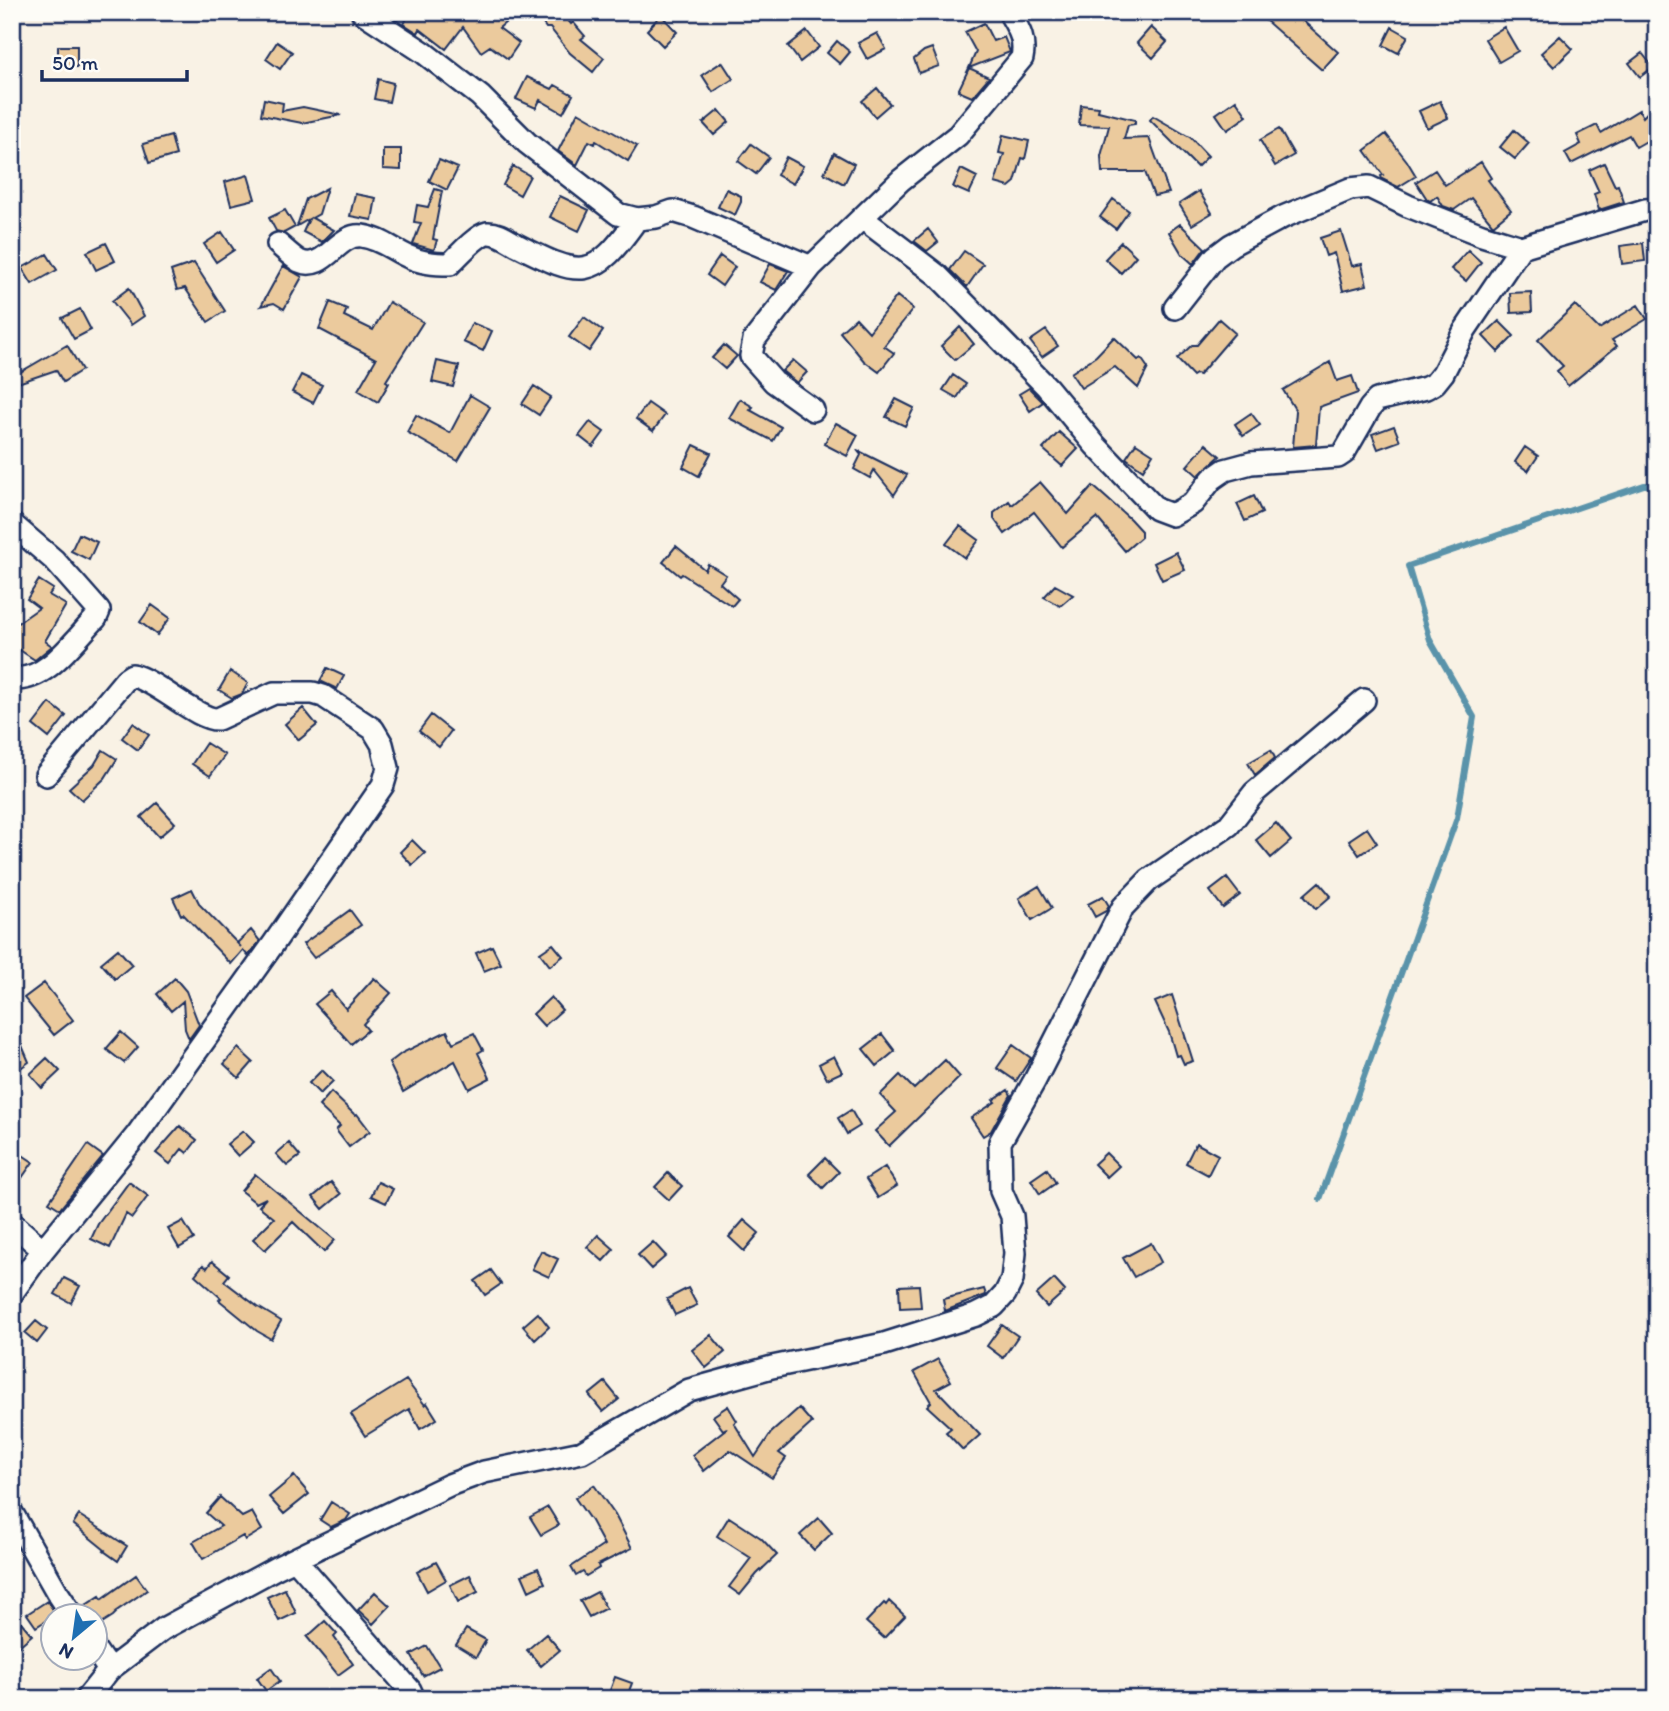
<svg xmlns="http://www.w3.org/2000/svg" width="1669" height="1711" viewBox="0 0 1669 1711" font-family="Itim,sans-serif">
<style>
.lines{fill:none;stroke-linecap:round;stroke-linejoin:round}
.stream{stroke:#5a93aa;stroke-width:6}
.building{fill:#ebca9d;stroke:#1b2f5e;stroke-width:2}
.minor-casing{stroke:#1b2f5e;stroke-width:26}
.minor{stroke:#fdfcf7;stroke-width:21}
</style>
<rect width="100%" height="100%" fill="#f9f2e5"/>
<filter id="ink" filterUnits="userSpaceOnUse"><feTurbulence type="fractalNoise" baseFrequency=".0143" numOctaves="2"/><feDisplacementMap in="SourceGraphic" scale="14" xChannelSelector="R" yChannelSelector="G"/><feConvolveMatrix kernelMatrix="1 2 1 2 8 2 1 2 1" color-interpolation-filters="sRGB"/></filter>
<g filter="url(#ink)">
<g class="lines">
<!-- stream -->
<path class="stream" d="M1320 1199 1457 818 1474 717 1430 640 1408 566 1644 485H1657"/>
</g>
<!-- building -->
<path class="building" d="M400 12H518L499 28 519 43 508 59 490 46 481 52 463 27 446 49 420 29 418 33 404 24 407 18Z
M535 12H574L566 18 571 24 573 22 585 36 581 39 604 58 593 72 570 53 550 28H546Z
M1256 12H1293L1338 52 1322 70Z
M661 15 677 32 663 46 647 30Z
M984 23 993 41 1004 37 1010 52 969 68 976 52 965 32Z
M1151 27 1167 42 1153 58 1137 43Z
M1392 27 1408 36 1398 53 1383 45Z
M1504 27 1518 51 1499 62 1485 39Z
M807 31 819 47 800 62 788 46Z
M877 33 886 49 867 59 858 43Z
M1560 36 1573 49 1554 67 1541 53Z
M837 41 850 52 840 64 827 53Z
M277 42 292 52 280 69 266 59Z
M58 46H77V67H58Z
M932 48 939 66 919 73 914 59 924 51Z
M1642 53 1653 67 1640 77 1629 63Z
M722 62 733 79 713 92 702 75Z
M969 68 989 77 972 97 958 91Z
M527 77 552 89 555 85 573 95 563 113 540 100 536 108 516 99Z
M378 79 393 83 389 102 374 99Z
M877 88 890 104 875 117 862 101Z
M264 99 283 103 282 111 303 107 341 115 302 123 261 115Z
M1236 100 1247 116 1227 130 1216 114Z
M1440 101 1448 118 1427 128 1419 111Z
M1657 102V135L1636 147 1629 135 1571 164 1565 153 1581 144 1577 135 1597 125 1601 133 1639 110 1643 117Z
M1081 105 1099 107 1098 111 1135 120V124L1128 125 1124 139 1149 138 1169 193 1154 196 1145 172H1102L1101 156 1109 126 1079 125Z
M719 110 729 122 714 135 703 123Z
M578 112 637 146 628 161 596 141 595 144 589 141 577 165 558 151Z
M1153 116 1191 138 1208 156 1197 167 1150 120Z
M1279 129 1294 155 1275 166 1260 140Z
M1514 130 1529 143 1515 159 1500 147Z
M1386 134 1407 161 1416 176 1398 187 1382 179 1381 176 1383 175 1365 150Z
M1003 135 1029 141 1025 159 1022 158 1015 182 1009 187 995 183 1004 154 999 153Z
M171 136 176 155 149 163 143 144Z
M751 144 769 157 756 174 738 161Z
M383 149H401V170L383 169Z
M834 153 854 164 844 184 824 173Z
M786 157 803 166 793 184 777 175Z
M439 160 458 168 447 190 429 181Z
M1481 162 1491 178 1488 180 1511 210 1493 225 1471 198 1454 210 1443 206 1437 196 1430 201 1427 199 1416 182 1435 170 1445 185Z
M1604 163 1615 186 1618 185 1624 202 1599 210 1594 194 1599 192 1589 170Z
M513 166 530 176 520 195 503 185Z
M961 169 977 177 969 194 953 187Z
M248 175 255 199 231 205 225 182Z
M327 188 319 214 312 218 334 230 322 242 303 232 309 219 297 226 306 199Z
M435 189 442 191 433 239 437 240 434 250 413 244 421 223 414 222 417 205 428 207Z
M726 189 741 196V202L735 215 718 207Z
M1199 191 1212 213 1192 225 1179 204Z
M355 194 376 198 372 220 350 216Z
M560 196 589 210 579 231 550 217Z
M1113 199 1129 211 1116 229 1100 217Z
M285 210 295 227 284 233 276 231 269 218Z
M1180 224 1205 248 1193 264 1182 254 1169 232Z
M928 229 938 242 927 251 914 241Z
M1341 231 1352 266 1362 264 1367 285 1343 291 1334 253 1326 256 1320 238Z
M222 232 234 250 216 262 204 244Z
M1121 242 1136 256 1121 273 1105 259Z
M106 243 115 261 96 270 87 252Z
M1643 243 1645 261 1622 264 1620 246Z
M1468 250 1481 262 1466 281 1451 269Z
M964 251 983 264 967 287 950 270Z
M47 254 57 270 32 284 22 268Z
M720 256 735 267 722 286 707 275Z
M194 263 225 311 208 322 185 288 177 290 171 271Z
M770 264 788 271 776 290 760 282Z
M283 266 302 277 284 309 274 303 261 306Z
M129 288 144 316 131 325 112 301Z
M1531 292 1532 312 1511 313 1510 293Z
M897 296 913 309 884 346 894 353 879 372 864 361 840 332 856 318 869 332Z
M330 302 347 309 344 316 373 330 389 302 423 322 386 381 389 383 378 402 358 390 376 359 319 329Z
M1575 305 1599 329 1638 305 1647 319 1612 340 1617 346 1568 386 1557 371 1563 366 1538 340Z
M80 309 91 330 74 339 62 318Z
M584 317 603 331 589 351 569 337Z
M1219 319 1235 333 1199 375 1196 374 1193 376 1177 359 1192 345H1197Z
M1499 321 1514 336 1498 352 1483 336Z
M472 323 492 331 483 351 463 342Z
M960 327 974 344 955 360 941 346Z
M1046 330 1058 346 1042 357 1030 341Z
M1114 337 1138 360 1141 358 1148 368 1138 388 1115 367 1081 388 1071 373 1096 356Z
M67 345 82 370 63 382 56 370 15 384 12 377Z
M724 345 737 356 725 369 712 358Z
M793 360 807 372 797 383 782 371Z
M437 361 459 366 453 387 432 382Z
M1330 362 1337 381 1352 376 1358 393 1319 407 1316 445 1293 447 1296 411 1283 390Z
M301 375 322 385 313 403 292 392Z
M953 375 966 384 957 398 943 390Z
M534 386 551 397 539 415 522 404Z
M1029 388 1043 402 1030 411 1019 394Z
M470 395 490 407 458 461 407 432 416 415 450 433Z
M740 399 753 407 750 410 781 427 773 441 729 418Z
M896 399 914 408 905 426 886 417Z
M648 403 665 415 653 431 636 419Z
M1251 413 1260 425 1243 436 1235 424Z
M590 422 604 432 593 447 579 436Z
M836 423 858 435 847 456 824 444Z
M1394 426 1400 441 1378 449 1372 434Z
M1059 432 1078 449 1062 466 1043 449Z
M1136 443 1153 454 1143 470 1126 458Z
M1206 444 1220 456 1198 476 1187 466Z
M694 445 711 453 699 476 683 467Z
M1525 447 1538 456 1528 471 1515 462Z
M857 450 907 475 894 495 874 470 870 478 854 469 861 455Z
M1040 482 1068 514 1093 486 1130 519 1141 531V537L1125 551 1097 518 1062 547 1034 512 1005 534 994 519V513L1009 501 1012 505Z
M1254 496 1262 513 1245 521 1237 504Z
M960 526 979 540 965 558 946 544Z
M79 534 97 542 89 560 71 551Z
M676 546 705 570 708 564 726 575 720 583 738 599 732 606 682 574 680 576 663 562Z
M1176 552 1185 570 1162 580 1154 563Z
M39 580 53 589 49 595 66 605 45 641 52 646 35 660 12 645V627L39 608 27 599Z
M1055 585 1073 595 1060 606 1044 597Z
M152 605 170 618 157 635 140 622Z
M327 668 344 676 337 689 320 681Z
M230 671 248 683 242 694 232 698 219 690Z
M50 703 66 716 49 738 33 725Z
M303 708 317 725 299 740 285 724Z
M431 715 451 731 439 747 419 731Z
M133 723 149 735 138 750 122 738Z
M206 743 225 755 210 776 192 764Z
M103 750 117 759 105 778 82 800 69 788 94 765Z
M1271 750 1275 758 1255 775 1248 763Z
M157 803 175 823 159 837 141 817Z
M1276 823 1291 841 1271 858 1256 840Z
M1367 828 1377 843 1359 855 1349 840Z
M412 840 425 853 412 865 400 852Z
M1227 878 1240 895 1223 908 1210 891Z
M1319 882 1331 896 1316 909 1304 895Z
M1039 886 1052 908 1032 920 1019 898Z
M192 889 200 905 241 947 237 943 251 930 260 941 248 956 243 950 231 964 183 914 181 915 173 898Z
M1103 896 1109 906 1106 911 1095 917 1088 904Z
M350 910 361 925 314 958 303 944Z
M553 944 563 956 550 966 540 953Z
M492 946 501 964 484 971 476 953Z
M118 949 132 965 115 979 101 963Z
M175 978 186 991 199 1025 189 1039 185 1029 183 1001 171 1011 157 994Z
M374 978 391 993 363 1024 368 1030 351 1044 315 1004 331 991 346 1009Z
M44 983 73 1020 54 1035 24 998Z
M1172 995 1193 1061 1184 1064 1180 1055 1176 1056 1169 1032 1155 1002Z
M551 997 562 1010 544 1026 533 1014Z
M12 1022 29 1062 12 1074Z
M447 1031 453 1043 474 1033 483 1050 478 1053 490 1078 469 1089 455 1061 403 1092 389 1063 402 1053Z
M121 1032 138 1047 124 1063 106 1049Z
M882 1034 895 1051 877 1066 863 1049Z
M1013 1045 1031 1058 1016 1081 997 1068Z
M238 1048 253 1062 239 1078 224 1064Z
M834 1056 842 1072 827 1079 819 1064Z
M47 1058 60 1071 42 1088 30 1074Z
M945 1060 960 1077 889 1146 875 1131 896 1112 880 1095 900 1075 914 1089Z
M322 1070 333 1081 320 1094 309 1083Z
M1008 1090 1011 1095 991 1131 983 1136 971 1118 995 1102 993 1100Z
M331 1092 355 1115 357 1114 370 1131 349 1147 336 1130 340 1126 319 1106Z
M851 1110 860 1126 847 1134 838 1118Z
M180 1126 197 1140 187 1153 182 1149 170 1164 156 1153Z
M243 1131 254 1142 238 1156 227 1144Z
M289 1143 300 1156 287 1166 276 1154Z
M1196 1143 1218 1155 1208 1175 1186 1163Z
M88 1145 103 1156 60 1209 49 1202Z
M12 1148 33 1162 12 1192Z
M1106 1153 1119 1166 1107 1177 1094 1164Z
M825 1158 839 1172 823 1188 809 1174Z
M885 1167 897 1186 878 1198 866 1179Z
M1047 1169 1056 1183 1040 1194 1031 1180Z
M668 1173 682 1186 669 1200 655 1187Z
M255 1174 335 1240 324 1252 293 1222 265 1250 253 1239 274 1218 259 1206 266 1198 256 1203 241 1191Z
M129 1182 148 1196 132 1218 126 1214 110 1248 91 1239 98 1224Z
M331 1182 341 1194 323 1209 313 1197Z
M378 1182 393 1189 386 1203 371 1196Z
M744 1220 759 1233 744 1251 729 1237Z
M183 1221 194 1239 179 1248 168 1229Z
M598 1235 614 1249 603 1261 587 1247Z
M653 1242 666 1256 651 1269 638 1255Z
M1151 1243 1161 1262 1134 1277 1123 1258Z
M541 1251 558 1259 549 1277 532 1269Z
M212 1261 229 1275 224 1281 258 1307 281 1321 271 1339 257 1331 219 1300 221 1298 195 1275 203 1265 207 1268Z
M491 1270 501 1284 485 1295 475 1281Z
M64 1278 80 1286 71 1303 55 1294Z
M1054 1279 1065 1291 1047 1307 1036 1295Z
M919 1285 921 1307 900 1308 899 1286Z
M688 1288 697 1305 675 1315 667 1299Z
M984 1289 986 1295 945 1311 943 1299Z
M538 1313 549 1327 535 1340 523 1326Z
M36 1321 47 1330 37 1343 25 1333Z
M1002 1325 1018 1336 1003 1358 987 1346Z
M711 1335 725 1352 706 1368 692 1350Z
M938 1359 951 1381 936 1389 980 1435 963 1450 946 1432 951 1428 927 1406 931 1402 914 1372Z
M406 1380 425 1405 427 1403 437 1419 420 1429 409 1409 365 1436 351 1414Z
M605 1382 619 1399 603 1412 589 1395Z
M728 1406 737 1421 734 1423 755 1457 771 1433 799 1408 812 1423 779 1453 786 1458 772 1478 730 1450 704 1471 692 1455 727 1428 723 1430 713 1416Z
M294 1476 309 1494 284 1514 269 1497Z
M594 1485 615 1515 632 1548 598 1565 599 1568 586 1576 583 1572 576 1576 571 1567 604 1545 591 1521 575 1498Z
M220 1497 242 1517 252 1512 262 1530 245 1540 243 1536 203 1559 193 1542 221 1526 206 1513Z
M331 1502 350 1514 346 1520 331 1527 320 1520Z
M548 1507 559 1525 541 1535 530 1517Z
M79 1515 127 1546 118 1561 104 1551 105 1550 73 1524Z
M729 1517 761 1538 777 1555 757 1574 740 1595 729 1587 751 1558 717 1536Z
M819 1518 832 1533 814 1550 800 1535Z
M436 1562 446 1580 427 1591 417 1572Z
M538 1568 545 1583 529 1591 522 1575Z
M136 1575 147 1590 115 1612 116 1613 113 1616 94 1628V1616H86L83 1607 100 1596 102 1599Z
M470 1575 478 1592 458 1602 450 1585Z
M285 1589 296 1613 279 1621 267 1597Z
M375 1592 390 1606 373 1624 358 1610Z
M597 1592 606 1608 589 1617 580 1601Z
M47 1601 56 1614 36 1627 27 1614Z
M889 1601 905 1616 884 1638 866 1622 884 1603 886 1605Z
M325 1621 337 1634 334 1637 353 1664 338 1675 307 1637Z
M21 1622 32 1635 12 1652V1629Z
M466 1629 486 1640 476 1657 456 1645Z
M546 1634 560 1650 541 1666 527 1650Z
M427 1646 440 1667 423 1676 411 1655Z
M271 1668 280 1681 266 1691 257 1678Z
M615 1677 632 1683 626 1699 609 1693Z"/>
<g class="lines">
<!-- minor casing -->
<g class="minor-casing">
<path id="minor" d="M362 12 423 52 480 96 527 143 618 214 637 219 656 217 673 211 693 217 811 267
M862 218 937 275 1047 387 1095 445 1156 509 1172 515 1193 503 1212 479 1225 470 1251 463 1338 457 1344 453 1370 408 1377 400 1426 388 1435 383 1443 373 1465 330 1521 247
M278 244C284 249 292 257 299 261 325 273 337 233 362 236 379 238 392 249 407 256 421 263 434 264 450 264 458 256 477 235 487 233 498 232 508 240 517 245 582 278 593 281 637 219
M1175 308 1215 257 1231 245 1283 217 1350 189 1369 187 1408 206 1482 235 1521 247 1645 210 1657 209
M813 410 774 382 751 356 754 340 811 267 901 180 958 135 1022 58C1026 39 1018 28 1009 12
M12 524 54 560 99 611 96 618C75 639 45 684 12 678
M12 1223 43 1250
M12 1293 43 1250 136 1136 274 943 383 785 388 768 382 744 373 729 323 696 313 693H274L218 719C199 721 157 681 132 675L126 679 46 775
M12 1513 57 1592 73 1616
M295 1559 410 1690 414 1699
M94 1648 109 1670
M86 1699 109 1670 163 1629 276 1568 449 1485 484 1472 582 1452 689 1390 772 1367 884 1344 976 1315 994 1306 1005 1294 1012 1280 1015 1253 1012 1216 1001 1191 1000 1142 1035 1080 1123 907 1149 880 1229 825 1254 793 1364 700"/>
</g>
<!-- minor -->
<use href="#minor" class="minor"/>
</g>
</g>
<!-- margin -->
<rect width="1669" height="1711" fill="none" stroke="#fdfcf7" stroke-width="42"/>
<rect x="21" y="21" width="1627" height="1669" fill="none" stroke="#1b2f5e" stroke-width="2.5" filter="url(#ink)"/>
<!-- north arrow -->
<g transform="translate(74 1637) rotate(209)"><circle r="33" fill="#fdfcf7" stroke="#a3aaba" stroke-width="2"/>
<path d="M0-5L12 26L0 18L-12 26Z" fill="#1f6fb2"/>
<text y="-10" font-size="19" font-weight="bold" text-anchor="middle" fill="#1b2f5e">N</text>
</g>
<!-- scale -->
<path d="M42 70v10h145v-10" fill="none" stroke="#1b2f5e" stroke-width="3.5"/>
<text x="52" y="70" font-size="21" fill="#1b2f5e" stroke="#fdfcf7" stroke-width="5" paint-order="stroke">50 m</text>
</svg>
